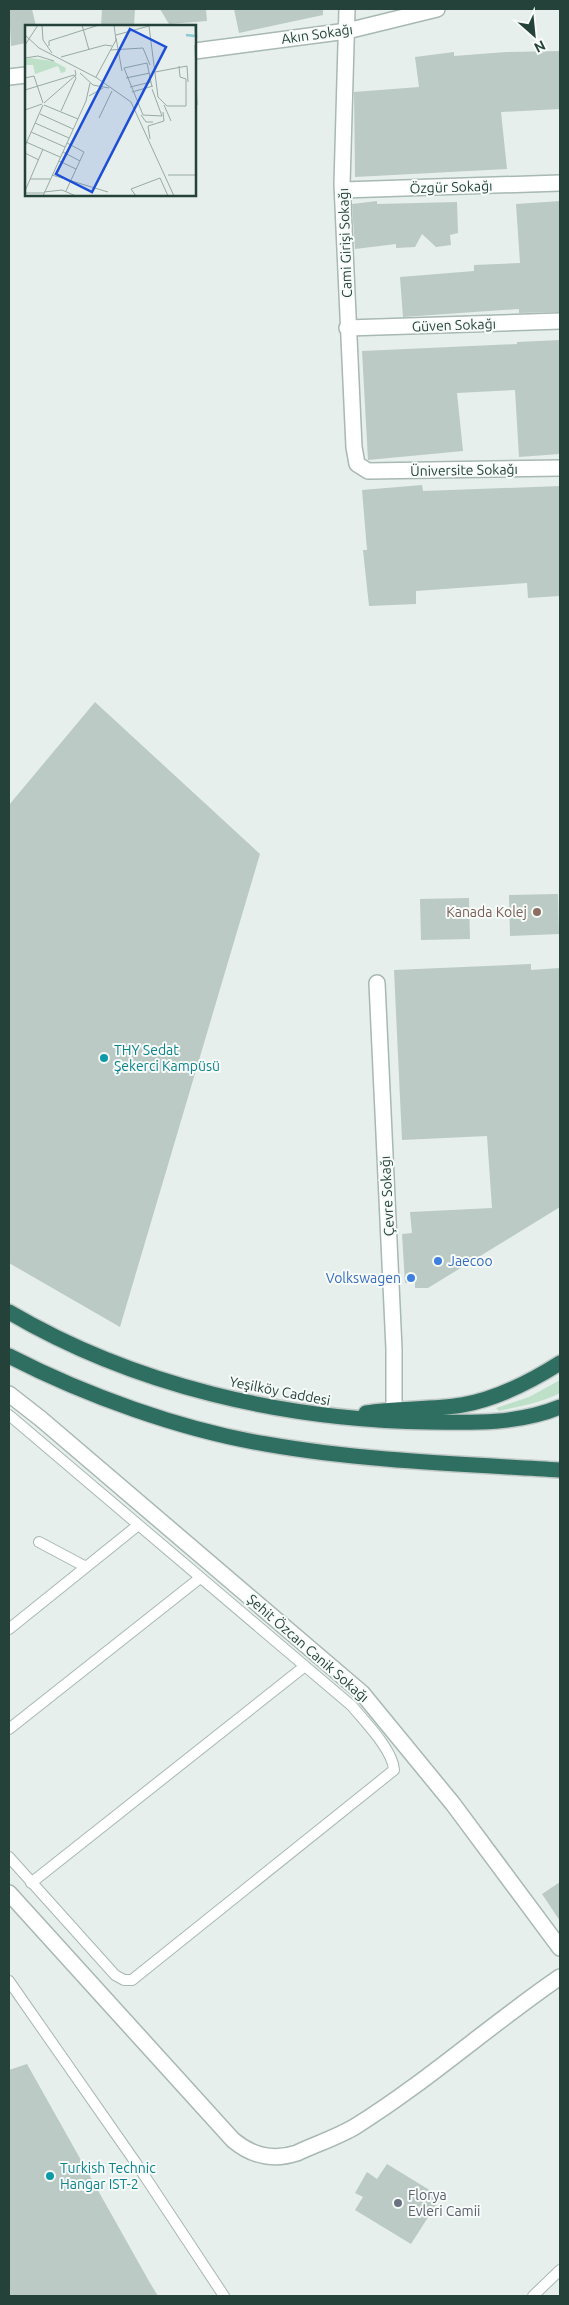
<svg xmlns="http://www.w3.org/2000/svg" width="569" height="2305" viewBox="0 0 569 2305" font-family="Ubuntu,sans-serif">
<style>
.green{fill:#bfe0c8}
.building{fill:#bbcac4}
.lines{fill:none;stroke-linecap:round;stroke-linejoin:round}
.lane-casing{stroke:#a8b8b2;stroke-width:12}
.street-casing{stroke:#a8b8b2;stroke-width:18}
.highway-casing{stroke:#c2cac8;stroke-width:18}
.lane{stroke:#fff;stroke-width:10}
.street{stroke:#fff;stroke-width:15}
.highway{stroke:#2f6f62;stroke-width:15}
.education-dot{fill:#8d6e63;stroke:#f7fbf9;stroke-width:2}
.culture-dot{fill:#0f9aa8;stroke:#f7fbf9;stroke-width:2}
.shop-dot{fill:#3f7fe0;stroke:#f7fbf9;stroke-width:2}
.worship-dot{fill:#6b7280;stroke:#f7fbf9;stroke-width:2}
.labels{text-anchor:middle;dominant-baseline:central;stroke-width:4;stroke-linejoin:round;paint-order:stroke}
.street-label{font-size:14px;fill:#24423a;stroke:#f7fbf9}
.education-label{font-size:14px;fill:#785e54;stroke:#f7fbf9;text-anchor:end}
.culture-label{font-size:14px;fill:#0d838f;stroke:#f7fbf9;text-anchor:start}
.shop-label{font-size:14px;fill:#366cbe;stroke:#f7fbf9;text-anchor:start}
.worship-label{font-size:14px;fill:#5b616d;stroke:#f7fbf9;text-anchor:start}
.inset-river{fill:none;stroke:#8ec9d4;stroke-width:2.5}
.inset-road{fill:none;stroke:#98aaa4;stroke-width:1}
.view{fill:#1d4ed8;fill-opacity:0.15;stroke:#1d4ed8;stroke-width:2.5}
.inset-edge{fill:none;stroke:#24423a;stroke-width:2.5}
</style>
<rect width="100%" height="100%" fill="#e6efeb"/>
<!-- green -->
<path class="green" d="M560 1380V1393C541 1403 519 1406 499 1411L496 1408 529 1397Z"/>
<!-- building -->
<path class="building" d="M9 9H32L36 26H26V43L11 46Z
M102 9H135L134 26H101Z
M160 9H206L207 21 169 24Z
M234 9H323V15L239 33Z
M560 51V109L501 112 507 169 355 177 354 92 419 87 415 57 454 52V56L506 52Z
M377 201V204L457 202 458 233 450 235 451 245 436 247 422 234 415 247 396 248V244L355 249 352 204Z
M560 201V312L519 313V309L403 317 400 277 474 271V265L520 263 516 204Z
M560 340V454L519 457 515 390 457 393 463 451 368 460 362 351 517 344V342Z
M422 485 423 491 560 486V596L528 598 527 583 416 591V604L369 606 363 550H367L362 490Z
M95 702 260 854 120 1327 9 1263V805Z
M558 894 559 934 510 936 509 895Z
M469 898 470 939 421 940 420 899Z
M531 964V970L560 968V1207L428 1288H415V1282L405 1283 402 1234 412 1233 410 1212 492 1208 487 1136 402 1140 394 970Z
M560 1882V1921L542 1894Z
M27 2064 150 2283 158 2296H9V2070Z
M387 2164 441 2197 411 2244 355 2210 363 2197 355 2193 367 2172 377 2179Z"/>
<g class="lines">
<!-- lane casing -->
<g class="lane-casing">
<path id="lane" d="M9 1415 352 1706C365 1722 393 1750 394 1770L132 1980H124L115 1975 9 1857
M39 1542 86 1567
M9 1629 137 1526
M9 1729 200 1578
M31 1883 305 1666
M9 1981 136 2163 224 2296
M533 2296 560 2270"/>
</g>
<!-- street casing -->
<g class="street-casing">
<path id="street" d="M347 9 342 184 354 447 357 464 368 471 560 468
M195 51 347 31 437 9
M9 77 26 75
M343 190 560 183
M347 328 560 321
M377 983 394 1349V1409
M9 1394 41 1419 362 1693 453 1804 560 1948
M9 1893 233 2140C252 2156 273 2161 297 2153 316 2144 338 2137 356 2126 428 2081 491 2024 560 1977"/>
</g>
<!-- highway casing -->
<g class="highway-casing">
<path id="highway" d="M9 1312C135 1386 284 1420 430 1422 474 1423 518 1424 560 1407
M9 1356C85 1395 181 1430 266 1444 363 1461 462 1464 560 1470
M366 1413C398 1408 431 1410 462 1405 497 1399 530 1382 560 1363"/>
</g>
<!-- lane -->
<use href="#lane" class="lane"/>
<!-- street -->
<use href="#street" class="street"/>
<!-- highway -->
<use href="#highway" class="highway"/>
</g>
<!-- markers -->
<circle class="education-dot" cx="537" cy="912" r="5"/>
<g class="culture-dot">
<circle cx="104" cy="1058" r="5"/>
<circle cx="50" cy="2176" r="5"/>
</g>
<g class="shop-dot">
<circle cx="438" cy="1261" r="5"/>
<circle cx="411" cy="1278" r="5"/>
</g>
<circle class="worship-dot" cx="398" cy="2203" r="5"/>
<g class="labels">
<!-- street labels -->
<g class="street-label">
<text transform="translate(317 34) rotate(-8)">Akın Sokağı</text>
<text transform="translate(451 187) rotate(-2)">Özgür Sokağı</text>
<text transform="translate(345 243) rotate(-92)">Cami Girişi Sokağı</text>
<text transform="translate(454 325) rotate(-2)">Güven Sokağı</text>
<text transform="translate(464 470) rotate(-1)">Üniversite Sokağı</text>
<text transform="translate(387 1196) rotate(-93)">Çevre Sokağı</text>
<text transform="translate(280 1391) rotate(11)">Yeşilköy Caddesi</text>
<text transform="translate(308 1648) rotate(41)">Şehit Özcan Canik Sokağı</text>
</g>
<!-- education labels -->
<g class="education-label">
<text x="527" y="912">Kanada Kolej</text>
</g>
<!-- culture labels -->
<g class="culture-label">
<text x="114" y="1050">THY Sedat<tspan x="114" dy="16">Şekerci Kampüsü</tspan></text>
<text x="60" y="2168">Turkish Technic<tspan x="60" dy="16">Hangar IST-2</tspan></text>
</g>
<!-- shop labels -->
<g class="shop-label">
<text x="448" y="1261">Jaecoo</text>
<text x="401" y="1278" text-anchor="end">Volkswagen</text>
</g>
<!-- worship labels -->
<g class="worship-label">
<text x="408" y="2195">Florya<tspan x="408" dy="16">Evleri Camii</tspan></text>
</g>
</g>
<!-- overview -->
<g transform="translate(25 25)">
<rect width="171" height="171" fill="#e6efeb"/>
<path d="M5 33 28 36 41 43 40 47 36 48 33 41 10 49 8 40H0V34Z" fill="#bfe0c8"/>
<path class="inset-river" d="M161 10 171 11 170 0"/>
<path class="inset-road" d="M17 0 18 15 27 28M57 0 64 25M0 10 14 23 72 53 106 77 149 171M91 10 124 1 133 72 142 81H161V54L155 52 154 41M91 13 97 46M0 20 13 0M170 20 172 80M24 21V16L74 0M85 25 118 23 125 40M36 32 80 20 87 21M0 33 13 31 29 36M130 47 162 41 163 57M55 48 68 60 84 63M71 52 91 15 89 0M0 53 9 51 18 78M101 53 125 48M105 62 126 57M127 62 122 38 99 43 118 90 137 91 127 64M0 65 49 50 51 53 36 86M107 67 128 61M64 71 78 63M19 78 51 50 50 45M19 80 53 94M139 80 146 96M0 85 17 79M15 89 48 104M116 90 121 97H128M74 93 87 66M10 98 44 113M6 107 40 122M125 114 123 101 139 96 138 87M1 117 35 132M0 121 18 80M38 127 55 136M0 128 14 135M34 136 51 144M27 150 83 167M143 150H172M5 154H25M0 166 18 124M41 166 59 127 42 118M19 167 37 165 51 171M0 168H19M18 171 61 76 65 58M111 171 106 164 135 153 143 171"/>
<path class="view" d="M105 4 141 22 67 167 31 149Z"/>
<rect width="171" height="171" class="inset-edge"/>
</g>
<!-- border -->
<rect width="569" height="2305" fill="none" stroke="#24423a" stroke-width="20"/>
<!-- north arrow -->
<g transform="translate(534 35) rotate(153)" stroke="#f7fbf9" stroke-width="4" paint-order="stroke">
<path d="M0-4L9 19L0 12L-9 19Z" fill="#24423a"/>
<text y="-8" font-size="14" font-weight="bold" text-anchor="middle" fill="#24423a">N</text>
</g>
</svg>
